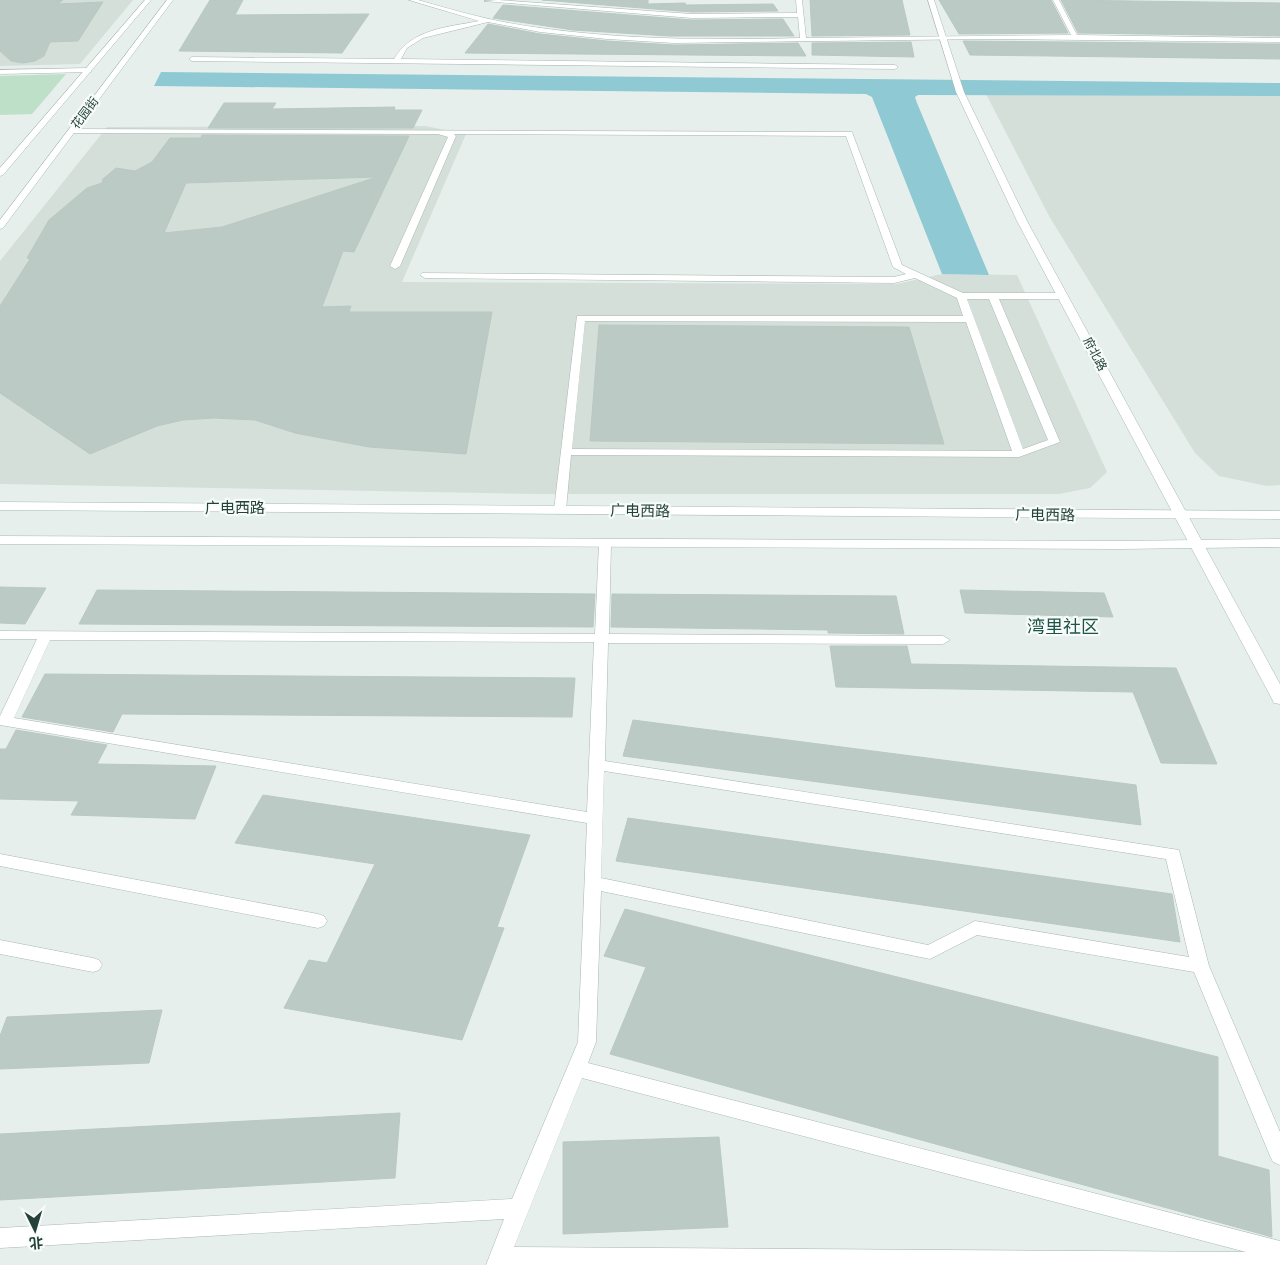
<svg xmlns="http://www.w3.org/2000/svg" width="1280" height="1265" viewBox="0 0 1280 1265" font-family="Jost,'Noto Sans SC',sans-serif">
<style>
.built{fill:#d4dfda}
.green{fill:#bfe0c8}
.water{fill:#8ec9d4}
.building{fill:#bbcac4;stroke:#b8c9c2;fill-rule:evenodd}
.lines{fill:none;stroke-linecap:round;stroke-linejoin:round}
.service-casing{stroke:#a8b8b2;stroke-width:1}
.minor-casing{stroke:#a8b8b2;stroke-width:1}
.tertiary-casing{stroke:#a8b8b2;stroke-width:1}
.secondary-casing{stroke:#a4bbb3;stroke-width:1}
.service{fill:#fff;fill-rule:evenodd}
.minor{fill:#fff;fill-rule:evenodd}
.tertiary{fill:#fff;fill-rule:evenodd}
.secondary{fill:#fff;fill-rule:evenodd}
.labels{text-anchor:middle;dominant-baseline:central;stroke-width:4.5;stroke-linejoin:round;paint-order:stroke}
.far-street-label{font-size:12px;fill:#24423a;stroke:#f7fbf9}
.street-label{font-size:15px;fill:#24423a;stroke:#f7fbf9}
.quarter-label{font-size:18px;fill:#1f5548;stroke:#f7fbf9}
</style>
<rect width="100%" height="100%" fill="#e6efeb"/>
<!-- built -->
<path class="built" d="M27 0H133L80 64 0 66V20Z
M986 94 1280 96V485L1267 486 1219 476 1195 453 1049 216Z
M425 126 466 134 402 282 897 284 942 274 1017 275 1107 472 1090 488 1059 494H537L0 484V261L107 127Z"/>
<!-- green -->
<path class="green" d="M66 74 32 114 0 115V76Z"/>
<!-- water -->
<path class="water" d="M161 72 1280 83V96L918 95 915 97 917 103 989 275 942 274 872 97 866 94 154 86Z"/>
<!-- building -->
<path class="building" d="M0 0H63L58 4 103 2 78 41 50 42 44 56 35 61 23 63 11 61 0 51Z
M210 0H243L235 15 369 14 342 53 179 51Z
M542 0H648V4L685 3 686 5 773 4 778 11 692 12Z
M810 0H902L910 35 812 36Z
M939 0H1051L1068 33 959 34Z
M1061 0 1280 3V36L1078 33Z
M503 5 692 20 783 19 794 36H670L573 30 493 18Z
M488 24 540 34 607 41 674 45 798 43 806 56 465 53Z
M963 41 1280 44V59L970 55Z
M911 42 914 57 812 55V43Z
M224 103H276L272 109 395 107 394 110H422L413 128H208Z
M202 135 409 136 354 252 343 251 322 307 351 306 349 312H492L466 454 369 447 295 433 255 420 214 418 183 420 157 426 90 454 0 393V306L30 259 27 258 49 220 87 188 102 183 103 179 116 168 135 171 152 162 170 138H201ZM377 177 222 227 164 233 186 183Z
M599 325 909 327 944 444 590 441Z
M0 587 46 588 25 624 0 623Z
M97 590 347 592 595 594 593 627 79 624Z
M960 590 1104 593 1113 617 965 613Z
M612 594 896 596 904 634 828 633V630L611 627Z
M830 646H907L911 664 1176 668 1217 764 1161 763 1133 692 836 687Z
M45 674 295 676 575 678 572 717 122 714 113 732 22 717Z
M633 720 1136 785 1141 825 623 756Z
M16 730 107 745 97 764 216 766 195 819 71 815 79 801 0 799V749H6Z
M263 795 530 835 497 927 504 928 462 1040 284 1008 309 960 327 963 375 864 235 843Z
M628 818 1172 894 1180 942 616 861Z
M625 909 1218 1057V1156L1269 1170 1272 1237 610 1054 646 967 604 956Z
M162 1010 149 1063 0 1069V1036L7 1017Z
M400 1113 395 1178 0 1200V1134Z
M719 1137 728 1227 563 1234V1142Z"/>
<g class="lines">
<!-- service casing -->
<g class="service-casing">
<path id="service" d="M409 0H418C459 12 499 23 541 28 627 40 713 40 800 38L798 17 692 18 484 1 498 0 692 14 797 13 796 0H802L806 38 1071 35 1053 0H1059L1077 35 1280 38V42L985 39 674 43 607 39 540 32 488 22 423 38 407 48 401 59 895 65 898 67 895 69 192 61 189 59 192 57 394 59C411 29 448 27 479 21Z
M72 129 852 132 902 265 963 293H1063L1068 296 1063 299H999L1060 442 1019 457 571 455 566 510 560 514 556 513 554 510 577 316H963L957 298 915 278 894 283 425 278 420 275 422 273 894 277 906 274 893 267 846 136 454 134 456 136 400 266 395 269 390 266 448 137 438 134 69 133 68 131ZM967 299H989L1048 440 1023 449ZM585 321 966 322 1012 451 572 449Z
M605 539 611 543 609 634 943 636 950 640 943 644 608 643 605 761 1179 850 1209 966 1280 1132V1165L1273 1162 1270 1156 1194 972 977 935 930 959 601 891 596 1042 588 1063 1280 1241V1265H486L504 1219 0 1248V1228L512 1199 578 1042 587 823 0 725V716L37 639H0V631L595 634 599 543ZM50 640 594 642 587 812 14 718ZM604 771 1166 859 1189 957 975 921 928 945 601 878ZM582 1078 1246 1252 514 1247Z
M0 854 318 914 324 916 327 921 324 926 318 928 0 866Z
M0 940 93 958 99 960 102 965 99 970 93 972 0 954Z"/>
</g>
<!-- minor casing -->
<g class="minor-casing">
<path id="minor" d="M88 68H91V72L0 74V70Z"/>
</g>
<!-- tertiary casing -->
<g class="tertiary-casing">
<path id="tertiary" d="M928 0H934L964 92 1027 221 1280 684V704L1274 703 1272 699 1017 221 956 92Z"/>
</g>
<!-- secondary casing -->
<g class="secondary-casing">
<path id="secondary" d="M145 0H151L3 175 0 176V168Z
M167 0H173L3 228 0 229V220Z
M0 502 1280 511V519L0 510Z
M0 536 1119 541 1280 539V547L1119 549 0 544Z"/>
</g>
<!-- service -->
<use href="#service" class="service"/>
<!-- minor -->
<use href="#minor" class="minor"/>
<!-- tertiary -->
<use href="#tertiary" class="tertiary"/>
<!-- secondary -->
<use href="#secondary" class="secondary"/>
</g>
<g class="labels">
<!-- far-street labels -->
<g class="far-street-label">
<text transform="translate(85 113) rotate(-53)">花园街</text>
<text transform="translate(1095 354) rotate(62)">府北路</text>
</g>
<!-- street labels -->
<g class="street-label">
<text x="235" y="508">广电西路</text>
<text transform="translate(640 511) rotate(1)">广电西路</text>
<text transform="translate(1045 515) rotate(1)">广电西路</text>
</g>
<!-- quarter labels -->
<g class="quarter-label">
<text x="1063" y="627">湾里社区</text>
</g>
</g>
<!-- north arrow -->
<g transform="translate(35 1230) rotate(175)" stroke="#f7fbf9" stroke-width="4" paint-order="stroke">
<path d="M0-4L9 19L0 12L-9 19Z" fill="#24423a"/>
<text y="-8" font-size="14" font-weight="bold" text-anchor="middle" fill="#24423a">北</text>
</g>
</svg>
